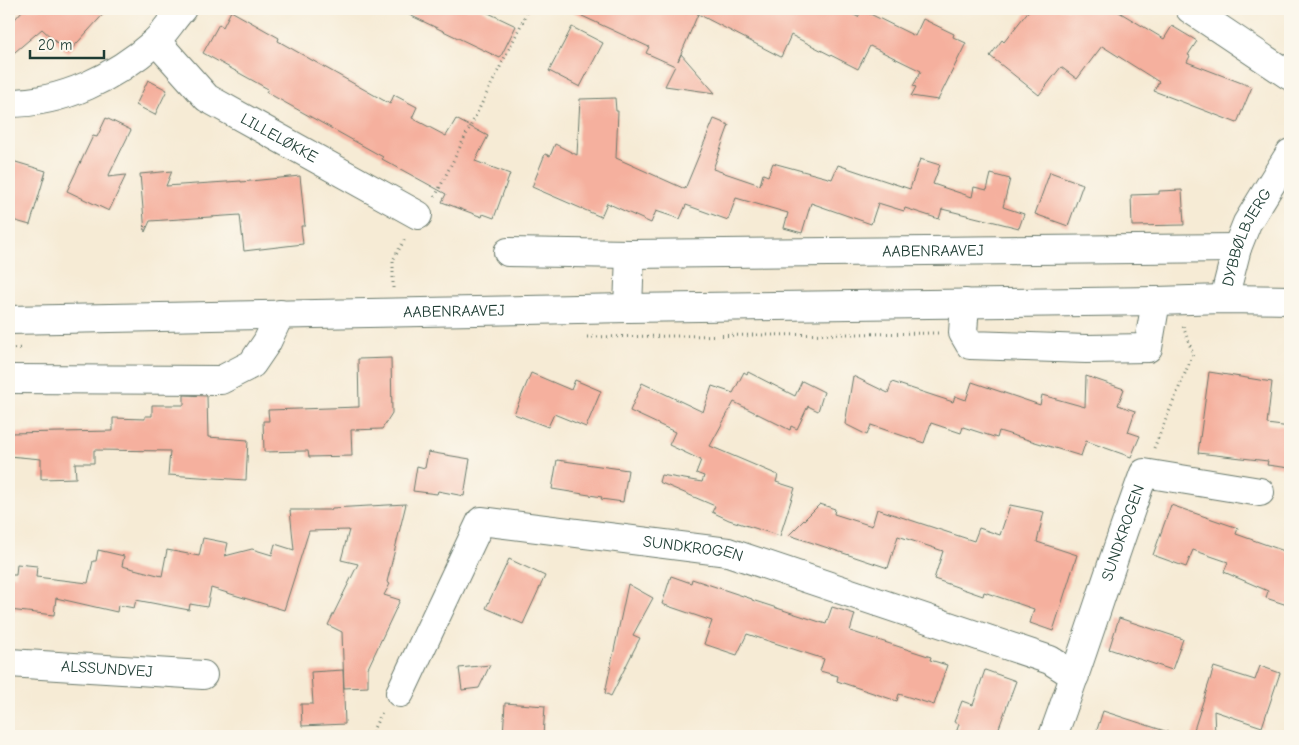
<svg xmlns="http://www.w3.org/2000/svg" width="1299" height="745" viewBox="0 0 1299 745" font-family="'Comic Neue',sans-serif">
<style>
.building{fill:#f5b09e}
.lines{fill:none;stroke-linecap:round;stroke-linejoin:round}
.minor-casing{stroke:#6a7a6c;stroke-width:30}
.path{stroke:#6a7a6c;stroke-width:3;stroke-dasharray:1 4;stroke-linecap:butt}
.minor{stroke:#fff;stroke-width:28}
.labels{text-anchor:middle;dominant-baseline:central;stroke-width:4;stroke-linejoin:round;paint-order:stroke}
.street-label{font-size:16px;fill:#1f3d34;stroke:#fbf7ec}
</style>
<rect width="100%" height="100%" fill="#fbf7ec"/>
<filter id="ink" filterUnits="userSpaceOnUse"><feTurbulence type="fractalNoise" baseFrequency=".02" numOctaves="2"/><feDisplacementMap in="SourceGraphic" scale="10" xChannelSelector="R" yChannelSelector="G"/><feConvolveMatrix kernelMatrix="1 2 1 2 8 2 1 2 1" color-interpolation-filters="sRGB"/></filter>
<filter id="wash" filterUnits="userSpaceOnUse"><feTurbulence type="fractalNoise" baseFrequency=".0096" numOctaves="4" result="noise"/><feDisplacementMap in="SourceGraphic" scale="20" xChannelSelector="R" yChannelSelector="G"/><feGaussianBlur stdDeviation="1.12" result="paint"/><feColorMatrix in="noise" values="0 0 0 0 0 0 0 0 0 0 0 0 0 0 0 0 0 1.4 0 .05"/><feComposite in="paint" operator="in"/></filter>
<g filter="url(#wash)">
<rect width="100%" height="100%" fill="#f6ebd5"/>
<g id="blocks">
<!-- building -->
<path class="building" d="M19 9H108L68 53 42 29 9 57V26L22 11Z
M397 9H480L516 26 500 58Z
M567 9H841L858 17 862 10 915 36 923 19 954 34 953 37 966 43 938 100 911 96 916 87 913 86 921 71 870 46 858 69 791 35 781 57 698 14 678 61 681 54 715 93 665 86 675 66 646 53 649 47Z
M1030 9H1114L1164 39 1172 26 1197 41 1188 55 1190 56 1187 62 1252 87 1237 123 1154 91 1159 82 1102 46 1077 79 1061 67 1039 95 990 56 1002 40 1004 42Z
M231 11 279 38 278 41 390 104 394 95 417 107 412 118 446 136 456 119 488 136 475 161 510 174 494 218 483 214 482 217 442 202 446 194 382 159 383 157 266 92 268 89 203 53 219 24 223 27Z
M572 27 603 43 580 87 549 71Z
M148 80 167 90 155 115 136 105Z
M615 98 616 111H618L616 158 685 189 714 119 729 125 713 169 760 185 763 174 768 176 773 163 832 179 838 165 910 189 920 159 940 165 933 184 972 197 974 187 987 190 991 174 1010 179 1003 207 1024 214 1019 228 942 209 939 219 905 208 904 211 878 203 871 224 811 203 802 233 784 228 788 213 736 198 728 220 686 205 680 219 656 211 651 223 607 203 601 217 532 187 545 154 550 156 555 144 577 155 580 99Z
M106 118 131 130 108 177 126 175 109 211 67 191 93 136 97 137Z
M9 160 46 171 30 225 9 219Z
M172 171 166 186 241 181V182L300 176 305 226H301L303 244 244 251 240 215 150 221 145 232 140 174Z
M1050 172 1083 184 1068 226 1035 214Z
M1182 190 1184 225 1132 226 1131 195 1159 194V191Z
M391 358 392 413 382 429 351 430 352 456 309 457 308 451H304L264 452 263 421H269L268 410 359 407 358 359Z
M744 372 747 374 748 372 795 396 802 381 824 392 818 411 808 406 797 429 791 426 790 430 734 402 710 446 778 475 776 482 795 488 780 536 729 520 712 512 715 506 659 482 661 475 702 482 704 476 696 473 701 460 669 445 675 432 630 411 642 383 703 412 712 386 733 393Z
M1209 372 1272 382 1267 424 1290 427V468L1267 465 1268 461 1198 453Z
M531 373 571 390 575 380 601 391 586 427 554 414 548 427 514 414Z
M853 376 888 393 892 382 953 402 955 396 966 400 972 382 1040 405 1042 395 1085 407 1086 376 1124 389 1118 405 1135 411 1128 432 1140 436 1131 457 1086 441 1081 456 999 431 997 438 963 427 961 433 931 423 924 443 871 425 867 435 845 424Z
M184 395 207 396 208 437 248 440 246 480 168 475 170 451 94 450V463H75L76 478 41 479V459L9 456V433L113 431V418L145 419V416H152V405H184Z
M428 452 470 459 464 496 438 491 437 494 413 491 417 466 425 468Z
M557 460 628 470 623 502 601 499 602 497 552 489Z
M406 504 387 582 390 584 384 595 400 600 368 668V687L344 688 342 632 328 625 358 564 341 560 349 530 309 531 284 610 211 588 207 607 190 604 189 610 136 600 134 608 118 605 117 612 56 598 54 615 9 610V575H16L17 564 37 566 36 577 88 583 93 561H96L98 550 124 556 122 566 162 576 167 550 199 556 203 538 228 543 225 556 252 549 272 555 275 544 294 550 290 510H331L332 508Z
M820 504 835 509 834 514 872 526 877 509 974 541 979 528 1000 535 1010 505 1044 512 1037 542 1077 555 1053 631 1030 623 1034 609 984 592 983 596 934 579 943 551 898 536 888 568 789 535Z
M1171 505 1238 528 1236 534 1290 553V606L1266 598 1268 591 1224 572 1228 562 1193 550 1186 567 1153 555Z
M509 559 545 576 523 624 486 608Z
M671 576 691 583 692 579 752 599V600L826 624 832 607 855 614 850 631 931 657 930 660 947 665 934 705 899 694 897 701 837 681 838 676 820 671 824 659 747 634 737 655 704 644 712 621 662 604Z
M628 584 653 598 633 635 640 638 611 696 605 693Z
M1119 618 1183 639 1172 670 1109 649Z
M490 665 479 688 462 690 459 668Z
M1260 666 1280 673 1262 727 1214 711 1215 736H1192L1214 667 1255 680Z
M343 670 345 724 302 726 301 704H313L311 672Z
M985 670 1016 681 996 736H955L959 724 954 722 962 701 973 705Z
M505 703 545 706 543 736H503Z
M1103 711 1168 732 1167 736H1095Z"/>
</g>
</g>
<g filter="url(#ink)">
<use href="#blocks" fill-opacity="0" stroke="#6a7a6c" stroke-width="1"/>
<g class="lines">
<!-- minor casing -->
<g class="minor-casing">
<g id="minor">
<path d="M1190 9 1290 76"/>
<path id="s1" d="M156 41 207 98 418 215"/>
<path d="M9 103C63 103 115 77 155 42 165 32 173 19 182 9"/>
<path id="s2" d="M508 252 630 254 1237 248"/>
<path id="s3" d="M1224 299 1237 248 1247 223 1290 153"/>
<path d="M965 303 963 333 970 345 1086 349 1148 348 1156 301"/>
<path d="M628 308 630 254"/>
<path id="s4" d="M9 320 628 308 1156 301 1224 299 1290 300"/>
<path d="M9 379 221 380 252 364 267 342 280 314"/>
<path id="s5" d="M9 663 203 675"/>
<path id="s6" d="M400 693 481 521 728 552 1050 660 1075 676"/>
<path id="s7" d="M1053 736C1085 649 1112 560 1144 473L1260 492"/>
</g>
</g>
<!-- path -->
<path class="path" d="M435 197 529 9
M393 288V260L406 237
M587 337 938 333
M9 349 23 348
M1154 448 1193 354 1183 326
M370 736 383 710"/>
<!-- minor -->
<use href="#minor" class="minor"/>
</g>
</g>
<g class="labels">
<!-- street labels -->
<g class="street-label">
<text stroke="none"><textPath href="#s1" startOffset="159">LILLELØKKE</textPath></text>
<text stroke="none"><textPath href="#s3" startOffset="66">DYBBØLBJERG</textPath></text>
<text stroke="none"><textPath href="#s2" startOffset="425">AABENRAAVEJ</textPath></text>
<text stroke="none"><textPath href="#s4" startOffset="445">AABENRAAVEJ</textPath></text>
<text stroke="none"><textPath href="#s7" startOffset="215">SUNDKROGEN</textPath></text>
<text stroke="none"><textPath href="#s6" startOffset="404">SUNDKROGEN</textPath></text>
<text stroke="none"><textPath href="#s5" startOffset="98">ALSSUNDVEJ</textPath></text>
</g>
</g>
<!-- margin -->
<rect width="1299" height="745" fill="none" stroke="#fbf7ec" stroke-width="30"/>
<!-- scale -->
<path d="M30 50v8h74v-8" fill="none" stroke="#1f3d34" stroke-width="2.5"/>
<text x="38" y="50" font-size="15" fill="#1f3d34" stroke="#fbf7ec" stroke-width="4" paint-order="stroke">20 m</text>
</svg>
